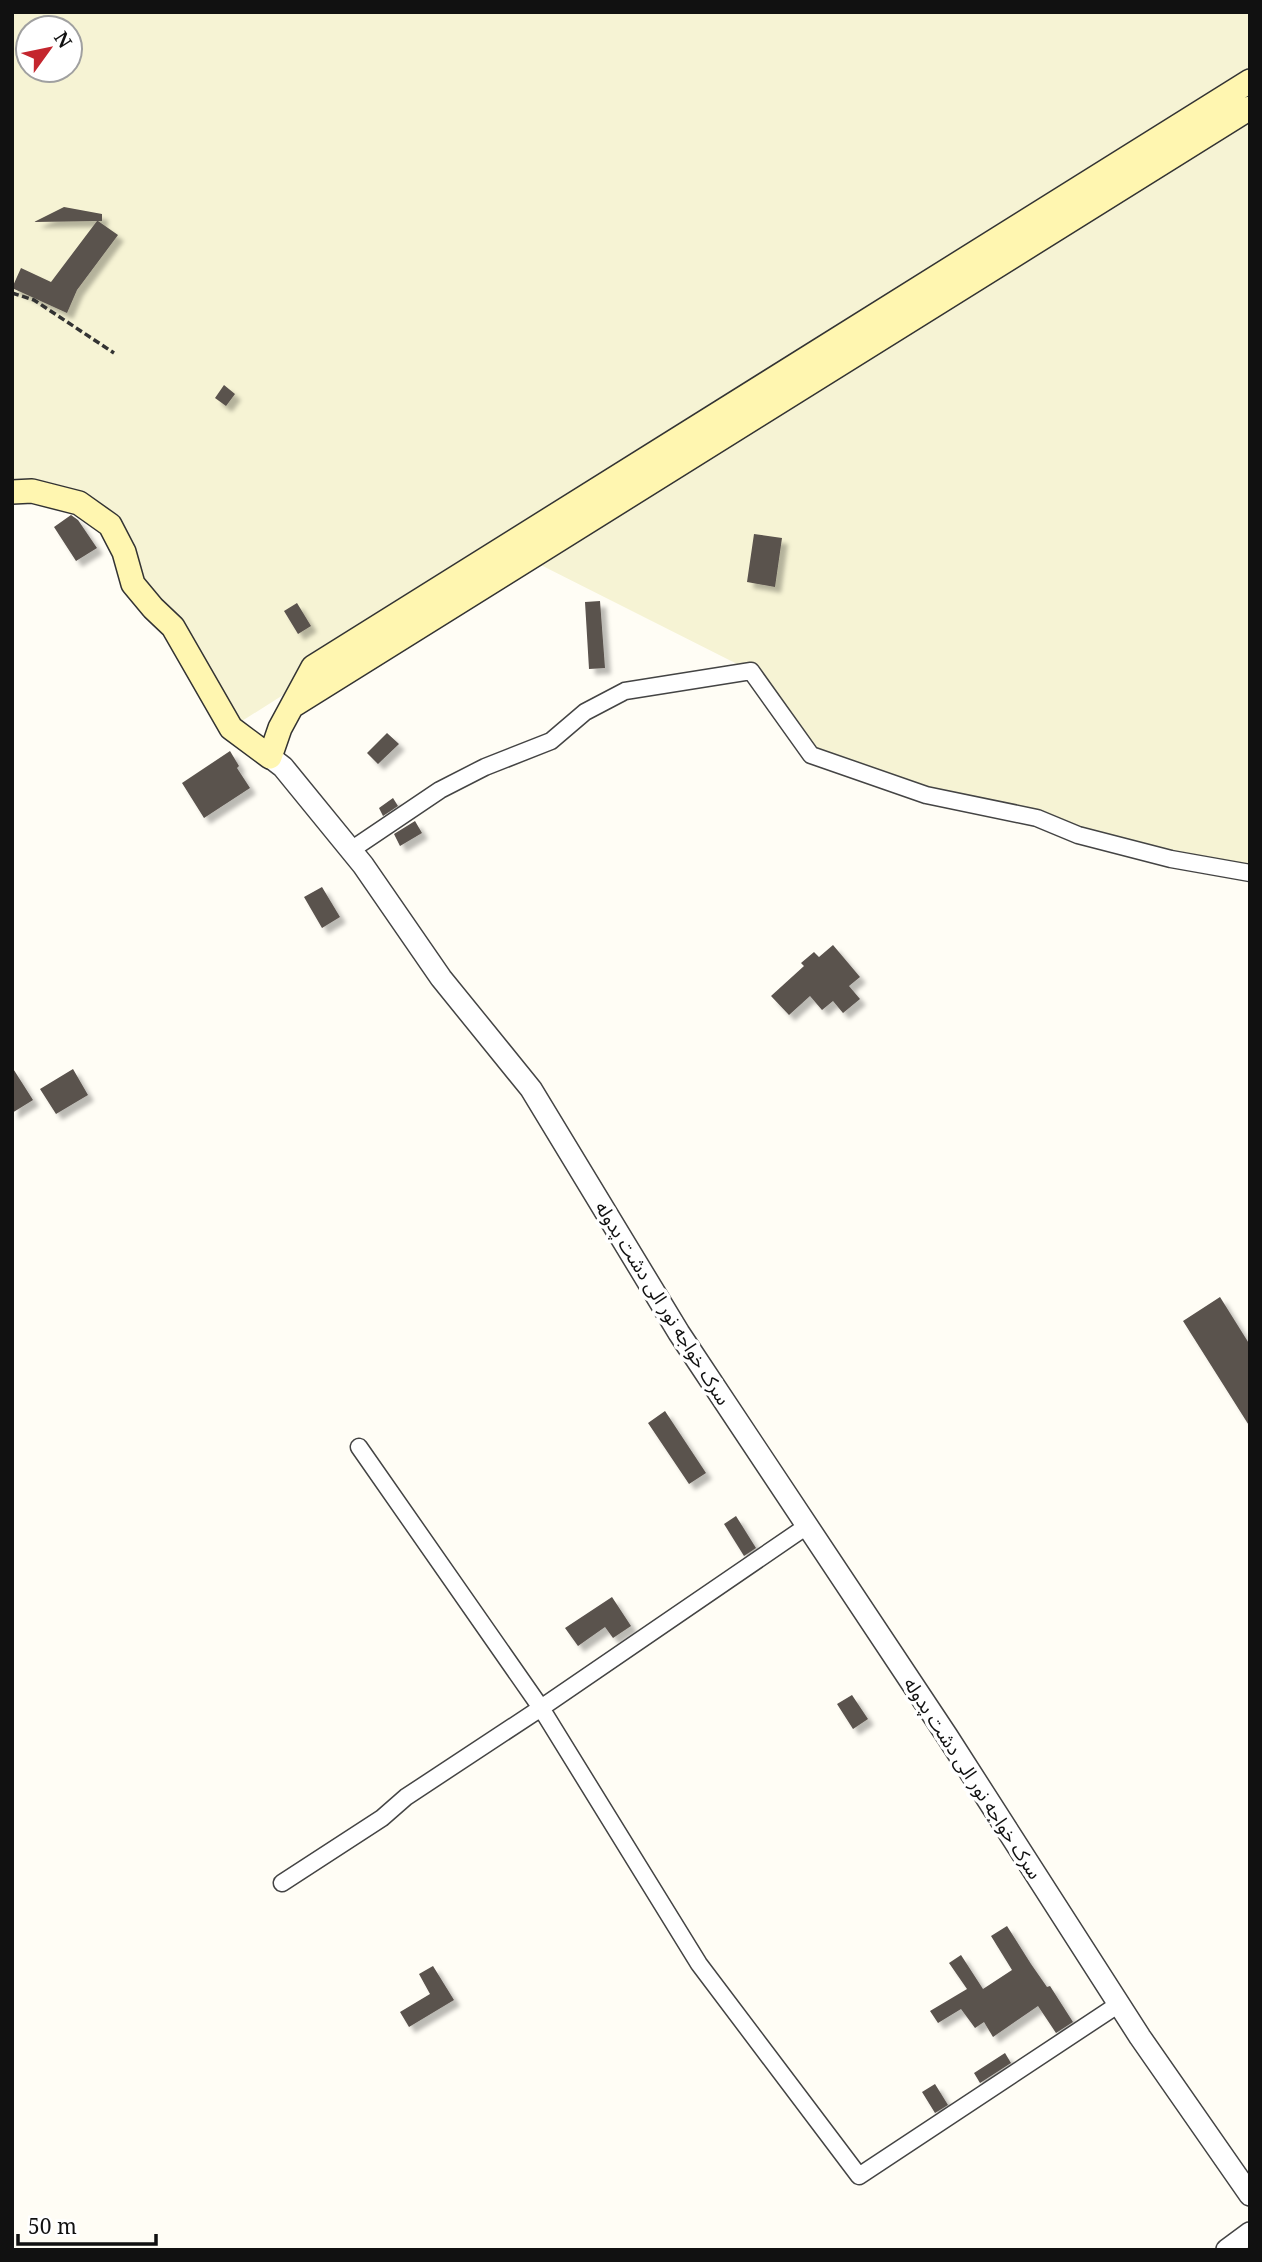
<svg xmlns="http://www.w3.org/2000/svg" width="1262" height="2262" viewBox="0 0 1262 2262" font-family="'Noto Serif','Noto Sans Arabic',serif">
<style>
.farmland{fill:#f6f3d4;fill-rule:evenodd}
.building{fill:#5a524d;filter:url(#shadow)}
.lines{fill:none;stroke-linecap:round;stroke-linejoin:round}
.minor-casing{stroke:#444;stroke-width:19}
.tertiary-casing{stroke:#444;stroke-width:24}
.secondary-casing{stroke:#333;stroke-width:26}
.path{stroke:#333;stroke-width:3.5;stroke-dasharray:7 3.5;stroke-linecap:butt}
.minor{stroke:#fff;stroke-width:16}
.tertiary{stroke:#fff;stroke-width:21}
.secondary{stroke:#fff6b0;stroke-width:23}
.labels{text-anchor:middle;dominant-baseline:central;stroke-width:7;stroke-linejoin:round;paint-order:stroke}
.street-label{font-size:19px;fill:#111;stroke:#fff}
</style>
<defs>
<filter id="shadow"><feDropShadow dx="6" dy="6" stdDeviation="2" flood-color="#0004"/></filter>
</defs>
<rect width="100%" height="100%" fill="#fffdf5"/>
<!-- farmland -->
<path class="farmland" d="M12 12H1250V873L926 795 811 755 751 671 511 550 231 728 110 525 12 492ZM28 28H70V70H28Z"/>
<!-- building -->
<path class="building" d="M64 207 102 214V221H98L118 235 77 290 67 313 12 288 21 268 51 282 97 221 34 222Z
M224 385 235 394 226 406 215 398Z
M71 515 78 520 97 548 76 561 54 527Z
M754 534 782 538 775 587 747 582Z
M600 601 605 668 589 669 585 602Z
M297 603 311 626 298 634 284 611Z
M387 733 399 744 378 764 367 753Z
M230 751 239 766 237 768 250 788 204 818 182 783Z
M393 798 398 806 383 816 379 808Z
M415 821 422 833 400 846 394 834Z
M322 887 340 917 322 928 304 897Z
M833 945 860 977 849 986 860 999 843 1013 833 1001 822 1010 810 996 789 1015 771 996 804 966 801 963 814 952 819 957Z
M12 1067 33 1100 12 1113Z
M73 1069 88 1095 56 1114 40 1089Z
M1220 1297 1250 1345V1427L1183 1321Z
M665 1411 706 1473 689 1484 648 1423Z
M736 1516 756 1548 744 1556 724 1524Z
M612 1597 631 1626 613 1638 605 1627 578 1646 565 1628Z
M852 1695 868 1719 853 1729 837 1704Z
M1007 1926 1031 1964 1047 1987 1050 1986 1073 2022 1056 2033 1038 2006 993 2037 984 2022 975 2028 961 2009 938 2023 930 2011 967 1989 949 1963 961 1955 983 1989 1012 1970 991 1936Z
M433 1966 454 2000 409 2027 400 2012 430 1994 419 1974Z
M1005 2053 1011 2063 980 2083 974 2073Z
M935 2084 948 2105 935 2113 922 2092Z"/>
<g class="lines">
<!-- minor casing -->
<g class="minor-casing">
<path id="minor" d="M351 850 440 790 485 767 551 741 585 712 625 691 751 671 811 755 926 795 1037 818 1078 835 1171 859 1250 873
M359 1447 541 1708 699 1964 859 2176 1119 2004
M282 1883 382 1818 406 1797 541 1708 807 1526"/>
</g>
<!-- tertiary casing -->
<g class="tertiary-casing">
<path id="tertiary" d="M270 757 283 767 363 865 441 978 531 1089 679 1333 947 1736 1140 2037 1250 2195
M1227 2250 1250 2233"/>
</g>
<!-- secondary casing -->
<g class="secondary-casing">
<path id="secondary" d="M12 492 32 491 79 503 110 525 124 552 133 584 153 608 173 627 231 728 270 757 280 728 313 667 1250 81
M294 705 1250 108"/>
</g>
<!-- path -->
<path class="path" d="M12 293 34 300 114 353"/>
<!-- minor -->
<use href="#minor" class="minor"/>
<!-- tertiary -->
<use href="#tertiary" class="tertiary"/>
<!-- secondary -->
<use href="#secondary" class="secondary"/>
</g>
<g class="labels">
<!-- street labels -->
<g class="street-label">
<text transform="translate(663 1303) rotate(58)">سرک خواجه نور الی دشت پدوله</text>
<text transform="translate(973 1778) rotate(57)">سرک خواجه نور الی دشت پدوله</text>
</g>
</g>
<!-- border -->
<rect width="1262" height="2262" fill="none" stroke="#111111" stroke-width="28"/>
<!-- north arrow -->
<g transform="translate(49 49) rotate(57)"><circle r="33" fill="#ffffff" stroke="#a0a0a0" stroke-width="2"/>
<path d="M0-5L12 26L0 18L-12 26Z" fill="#c4262e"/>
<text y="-10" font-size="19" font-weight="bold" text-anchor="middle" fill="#111111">N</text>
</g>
<!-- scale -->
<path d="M18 2234v10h138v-10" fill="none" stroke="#111111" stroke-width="3.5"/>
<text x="28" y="2234" font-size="21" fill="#111111" stroke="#ffffff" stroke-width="5" paint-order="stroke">50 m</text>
</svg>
